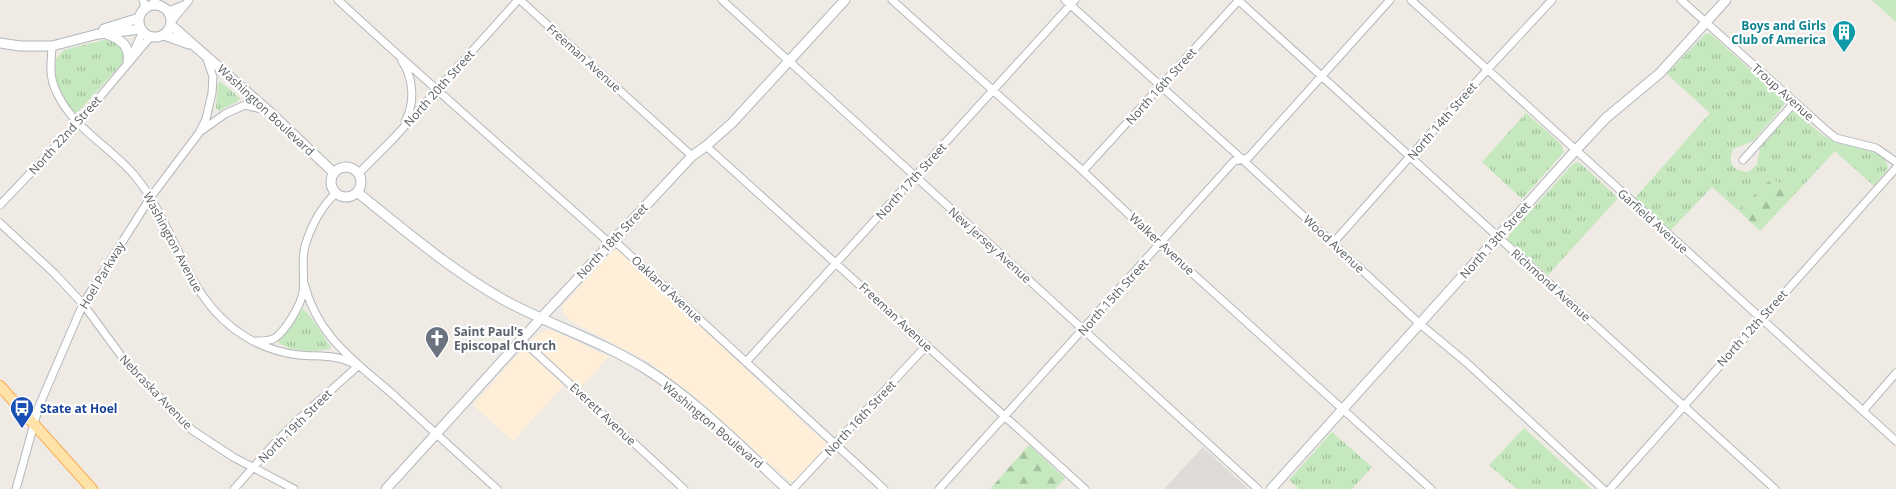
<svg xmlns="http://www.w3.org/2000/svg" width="1896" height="489" viewBox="0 0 1896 489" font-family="'Open Sans',sans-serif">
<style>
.commercial{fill:#ffefd8}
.industrial{fill:#dfdcd7}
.grass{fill:url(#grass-tufts)}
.forest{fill:url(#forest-firs)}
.park{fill:#c5e8be}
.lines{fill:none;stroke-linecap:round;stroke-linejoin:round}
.street-casing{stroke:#b4b7bb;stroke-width:9}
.secondary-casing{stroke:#b2b8bc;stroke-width:11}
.primary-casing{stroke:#f9ad52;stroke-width:12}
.street{stroke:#fff;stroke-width:7}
.secondary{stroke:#fff;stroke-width:9}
.primary{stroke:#ffe2a8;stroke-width:10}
.labels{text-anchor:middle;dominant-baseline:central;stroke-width:4.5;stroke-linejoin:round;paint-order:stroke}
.culture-label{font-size:12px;font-weight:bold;fill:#0d838f;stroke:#fff;text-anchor:end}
.street-label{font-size:12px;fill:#5b6165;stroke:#fff}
.worship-label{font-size:12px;font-weight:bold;fill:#5b616d;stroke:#fff;text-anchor:start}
.transit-label{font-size:12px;font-weight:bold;fill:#164399;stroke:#fff;text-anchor:start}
</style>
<defs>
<pattern id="grass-tufts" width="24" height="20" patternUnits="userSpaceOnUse" patternTransform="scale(1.25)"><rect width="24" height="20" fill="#c5e8be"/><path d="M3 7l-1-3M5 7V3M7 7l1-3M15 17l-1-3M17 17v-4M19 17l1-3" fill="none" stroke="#a3bf9e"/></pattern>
<pattern id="forest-firs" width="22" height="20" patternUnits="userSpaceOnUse" patternTransform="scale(1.25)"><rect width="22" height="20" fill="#c5e8be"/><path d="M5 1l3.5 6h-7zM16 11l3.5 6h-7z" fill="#a3bf9e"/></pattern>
</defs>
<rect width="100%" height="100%" fill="#efeae3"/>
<!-- commercial -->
<path class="commercial" d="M618 250 827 445 825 450 795 481H790L784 476 693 395 649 362 569 320 565 315 562 309 564 304 613 251Z
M544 330H551L609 357 580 388 531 344V341Z
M525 350 564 385 513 441 473 405 521 351Z"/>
<!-- industrial -->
<path class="industrial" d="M1203 447 1248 489H1164Z"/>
<!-- grass -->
<path class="grass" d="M1708 33 1713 36 1783 99 1785 104 1753 141 1733 149C1727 164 1733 171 1748 172L1757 165 1760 148 1791 113 1795 111C1806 120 1817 132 1829 139 1844 149 1888 146 1888 169L1874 186 1835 151 1795 194 1772 178 1738 210 1712 187 1671 230 1635 198 1710 113 1667 74 1704 35Z
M108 39 113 40 123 47 125 60 78 112 72 113C59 97 53 79 56 59L64 50Z
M221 82 240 98 237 102 219 111 216 108 218 84Z
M1526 113 1561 144 1564 152 1522 199 1482 162Z
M1577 162 1580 163 1618 198 1548 275 1511 243 1508 239 1509 235 1573 164Z
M303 309C308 311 325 339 331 347L330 349C315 352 292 352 279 343L278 341 291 327Z
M1524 428 1591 489H1517L1489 465Z
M1332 432 1372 467 1352 489H1299L1289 480Z"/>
<!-- forest -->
<path class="forest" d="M1772 178 1795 194 1760 231 1738 210Z
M1029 445 1065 478 1055 489H990Z"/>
<!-- park -->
<path class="park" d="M1872 0H1896V22Z"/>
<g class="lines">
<!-- street casing -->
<g class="street-casing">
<path id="street" d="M143 0 145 9
M154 0 160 6
M338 0C425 81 516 159 605 239L619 245 884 489
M520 0 692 156
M722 0 1258 489
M892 0 1083 171 1160 244 1431 489
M1065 0 1242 159 1420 324 1467 363 1603 489
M1238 0 1775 489
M1411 0 1896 441
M1681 0 1826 130 1836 138 1876 148 1896 162
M167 10H171L184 5
M171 22 189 0
M52 46C51 67 48 77 59 97 76 130 112 148 135 176 178 228 184 300 246 337 261 346 281 353 299 355 321 357 339 354 358 366L301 417 273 445 234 489
M133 53 143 31
M402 61C414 79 415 103 405 122
M201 131 225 114 245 105 265 110
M706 146 1085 489
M1743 160 1795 102
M1083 171 1239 0
M358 174 393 139 518 0
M0 205 78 123 151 36
M0 223 54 273 83 304 128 365 192 430 233 457 294 489
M1333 243 1487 70 1552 0
M304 283C318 339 358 363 398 399 431 429 464 459 497 489
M522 340 684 489
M257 341C263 341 270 341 275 338 286 330 301 305 303 292 305 277 301 261 305 246 311 226 321 207 336 193
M746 362 1075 0
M1863 411 1896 373
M16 489 39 406 83 304 150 198 199 133 206 119 212 93 213 77 206 56
M793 489 927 345
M939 489 1234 161 1248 158 1390 0
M1610 489 1896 168"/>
</g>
<!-- secondary casing -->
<g class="secondary-casing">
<path id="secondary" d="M139 21a16 16 0 1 1 32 0a16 16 0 1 1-32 0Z
M171 25 272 114 334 173
M104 29 139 18
M107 34C122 40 130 46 128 62
M164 35 189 44
M0 43 20 46H52L98 34 141 29
M331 182a15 15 0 1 1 30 0a15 15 0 1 1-30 0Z
M357 192C404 230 451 270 504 300 550 325 601 341 646 369 698 402 742 448 787 489
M386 489 542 317 692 156 706 146 732 123 845 0
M1271 489 1575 151 1606 118 1660 73 1726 0"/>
</g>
<!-- primary casing -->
<g class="primary-casing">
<path id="primary" d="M0 386 92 489"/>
</g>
<!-- street -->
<use href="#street" class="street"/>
<!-- secondary -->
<use href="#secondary" class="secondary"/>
<!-- primary -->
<use href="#primary" class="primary"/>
</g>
<!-- icons -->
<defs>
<g id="building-pin" transform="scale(1.25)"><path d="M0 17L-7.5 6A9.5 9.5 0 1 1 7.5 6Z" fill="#0f9aa8" stroke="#fff"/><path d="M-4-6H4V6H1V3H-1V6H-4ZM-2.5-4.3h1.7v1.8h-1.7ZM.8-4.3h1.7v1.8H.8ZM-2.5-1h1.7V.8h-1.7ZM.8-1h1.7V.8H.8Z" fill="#fff"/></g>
<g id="church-pin" transform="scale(1.25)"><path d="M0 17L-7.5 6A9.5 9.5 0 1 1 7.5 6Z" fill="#6b7280" stroke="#fff"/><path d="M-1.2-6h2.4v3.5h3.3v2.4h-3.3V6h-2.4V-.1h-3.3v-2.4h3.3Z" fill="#fff"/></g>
<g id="bus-pin" transform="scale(1.25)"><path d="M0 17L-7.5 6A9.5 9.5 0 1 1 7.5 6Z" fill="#1a4fb4" stroke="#fff"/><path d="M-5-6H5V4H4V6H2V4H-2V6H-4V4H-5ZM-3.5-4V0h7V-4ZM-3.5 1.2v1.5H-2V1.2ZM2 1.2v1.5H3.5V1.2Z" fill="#fff"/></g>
</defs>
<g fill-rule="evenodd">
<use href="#building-pin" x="1844" y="32"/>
<use href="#church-pin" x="437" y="338"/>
<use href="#bus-pin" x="22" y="408"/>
</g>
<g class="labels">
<!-- culture labels -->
<g class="culture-label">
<text x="1826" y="25">Boys and Girls<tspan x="1826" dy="14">Club of America</tspan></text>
</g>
<!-- street labels -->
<g class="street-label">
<text transform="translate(584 58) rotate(42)">Freeman Avenue</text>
<text transform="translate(1161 86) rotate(-48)">North 16th Street</text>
<text transform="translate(439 88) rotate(-48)">North 20th Street</text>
<text transform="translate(1783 92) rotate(42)">Troup Avenue</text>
<text transform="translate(266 110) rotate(43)">Washington Boulevard</text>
<text transform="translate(1442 121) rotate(-49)">North 14th Street</text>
<text transform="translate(65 135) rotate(-48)">North 22nd Street</text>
<text transform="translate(911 181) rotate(-48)">North 17th Street</text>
<text transform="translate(1653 221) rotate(42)">Garfield Avenue</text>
<text transform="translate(1495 240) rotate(-48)">North 13th Street</text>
<text transform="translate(612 241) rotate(-47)">North 18th Street</text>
<text transform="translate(173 242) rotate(62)">Washington Avenue</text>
<text transform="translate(1162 244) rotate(43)">Walker Avenue</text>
<text transform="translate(1334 244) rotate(43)">Wood Avenue</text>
<text transform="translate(990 245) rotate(42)">New Jersey Avenue</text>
<text transform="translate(102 275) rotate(-59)">Hoel Parkway</text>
<text transform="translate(1551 285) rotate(42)">Richmond Avenue</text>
<text transform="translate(667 289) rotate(43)">Oakland Avenue</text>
<text transform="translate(1113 297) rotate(-48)">North 15th Street</text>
<text transform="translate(896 317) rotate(43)">Freeman Avenue</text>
<text transform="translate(1752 328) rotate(-48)">North 12th Street</text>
<text transform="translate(156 392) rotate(46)">Nebraska Avenue</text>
<text transform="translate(603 414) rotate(43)">Everett Avenue</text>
<text transform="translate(860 418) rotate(-47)">North 16th Street</text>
<text transform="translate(713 425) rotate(40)">Washington Boulevard</text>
<text transform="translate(295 426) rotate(-45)">North 19th Street</text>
</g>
<!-- worship labels -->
<g class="worship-label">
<text x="454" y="331">Saint Paul's<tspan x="454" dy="14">Episcopal Church</tspan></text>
</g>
<!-- transit labels -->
<g class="transit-label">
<text x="40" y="408">State at Hoel</text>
</g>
</g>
</svg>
